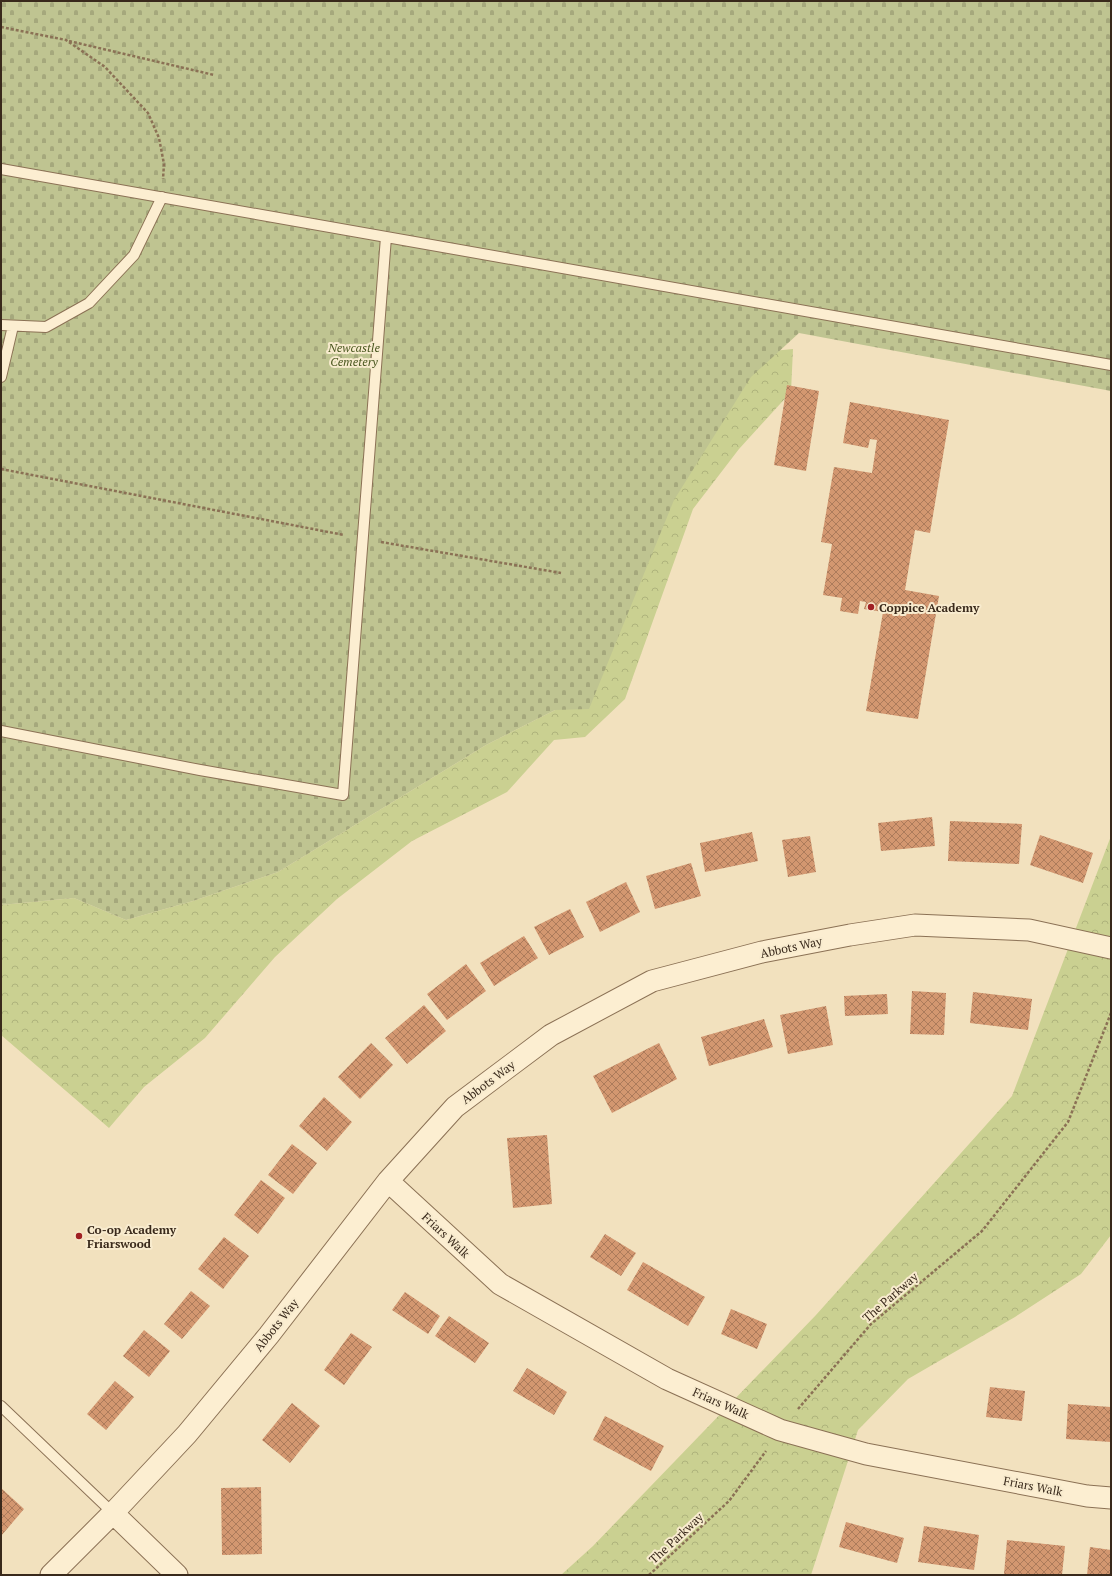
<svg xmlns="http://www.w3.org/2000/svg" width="1112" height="1576" viewBox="0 0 1112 1576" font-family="'PT Serif',serif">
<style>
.forest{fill:url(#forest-crowns)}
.cemetery{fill:url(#cemetery-stones)}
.building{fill:url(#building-cross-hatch)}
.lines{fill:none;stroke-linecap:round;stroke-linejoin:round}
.lane-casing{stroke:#8b7155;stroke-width:12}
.street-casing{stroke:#8b7155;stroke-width:23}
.path{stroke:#8b7155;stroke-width:2.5;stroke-dasharray:3 2;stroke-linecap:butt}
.lane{stroke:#fceed1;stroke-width:10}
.street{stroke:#fceed1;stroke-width:21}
.poi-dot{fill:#a02023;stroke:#f8ebce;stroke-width:1.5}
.labels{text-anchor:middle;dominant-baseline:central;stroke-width:4;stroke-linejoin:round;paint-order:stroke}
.park-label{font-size:12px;font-style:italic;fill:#4b5820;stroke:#f8ebce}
.poi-label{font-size:12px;font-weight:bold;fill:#39291b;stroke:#f8ebce;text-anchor:start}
.street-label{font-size:12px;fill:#39291b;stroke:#f8ebce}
</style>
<defs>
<pattern id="forest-crowns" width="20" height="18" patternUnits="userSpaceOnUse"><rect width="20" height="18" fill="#cad091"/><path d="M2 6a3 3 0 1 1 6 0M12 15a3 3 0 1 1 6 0" fill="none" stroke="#aeb37c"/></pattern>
<pattern id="cemetery-stones" width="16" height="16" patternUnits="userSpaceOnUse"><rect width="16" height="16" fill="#bfc491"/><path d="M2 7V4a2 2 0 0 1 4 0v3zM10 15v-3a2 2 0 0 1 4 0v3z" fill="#a5a87c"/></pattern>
<pattern id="building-cross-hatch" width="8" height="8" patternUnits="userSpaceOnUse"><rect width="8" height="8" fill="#d39770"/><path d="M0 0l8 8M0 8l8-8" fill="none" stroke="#ac7b5b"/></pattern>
</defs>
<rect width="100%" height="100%" fill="#f2e1be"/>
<!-- forest -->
<path class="forest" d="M793 349 791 392 739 449 693 509 625 699 585 737 554 740 507 792 412 841 337 899 275 957 205 1038 144 1087 109 1128 1 1035V905L74 898 126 920 193 901 278 872 486 745 555 710 741 354Z
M1111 836V1235L1081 1274 1015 1317 908 1379 858 1430 811 1575H561L593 1546 816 1315 1012 1096Z"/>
<!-- cemetery -->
<path class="cemetery" d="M1 1H1111V391L799 333 751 377 674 500 589 709 555 710 486 745 278 872 193 901 126 920 74 898 1 905Z"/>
<!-- building -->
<path class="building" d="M787 385 819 391 806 471 774 465Z
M850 402 949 420 930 533 915 530 905 590 939 596 918 719 866 711 883 612 864 609 866 602 860 601 858 614 840 611 842 598 823 595 832 544 821 542 834 467 872 473 877 440 870 439 868 448 843 443Z
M932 817 935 846 881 851 878 823Z
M950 821 1022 824 1019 864 948 861Z
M752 832 758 861 705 872 700 843Z
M1040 835 1093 853 1083 883 1030 865Z
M810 836 816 872 788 877 782 840Z
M691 863 701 896 655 909 646 876Z
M626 882 640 912 600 932 586 902Z
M570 909 584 937 549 955 534 927Z
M524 936 538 958 494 986 480 963Z
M466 964 486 991 447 1020 427 994Z
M912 991 946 993 944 1035 910 1034Z
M973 992 1032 999 1028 1030 970 1023Z
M887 994 888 1014 845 1016 844 996Z
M424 1005 446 1031 407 1064 385 1038Z
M826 1006 833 1045 788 1054 780 1015Z
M764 1019 773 1047 709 1066 701 1037Z
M371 1043 393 1065 360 1099 338 1077Z
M659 1043 677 1079 612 1113 593 1076Z
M324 1097 352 1122 327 1151 299 1126Z
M547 1135 552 1204 513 1208 507 1138Z
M292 1144 317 1163 293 1194 268 1175Z
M261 1180 285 1198 258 1234 234 1215Z
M605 1234 636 1253 621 1276 590 1257Z
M224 1237 249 1256 223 1289 198 1269Z
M643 1262 705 1297 688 1326 627 1290Z
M191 1291 210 1306 182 1339 164 1324Z
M405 1292 440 1316 428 1334 392 1310Z
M731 1309 767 1324 757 1349 721 1334Z
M449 1316 489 1343 475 1363 435 1336Z
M144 1330 170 1351 149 1377 123 1356Z
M351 1333 372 1347 344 1385 324 1370Z
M527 1368 567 1392 554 1415 513 1391Z
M115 1381 134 1397 106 1430 87 1414Z
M990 1387 1025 1391 1022 1421 986 1417Z
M292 1403 320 1426 290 1463 262 1440Z
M1068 1404 1111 1407V1442L1066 1439Z
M605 1416 664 1446 651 1471 593 1440Z
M261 1487 262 1554 222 1555 221 1488Z
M1 1488 24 1509 1 1536Z
M846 1522 904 1538 897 1563 839 1547Z
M924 1526 979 1535 974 1570 918 1562Z
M1007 1540 1065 1546 1062 1575 1004 1574Z
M1090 1547 1111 1550V1575H1087Z"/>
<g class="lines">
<!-- lane casing -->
<g class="lane-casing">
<path id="lane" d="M1 169 1111 365
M1 325 46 327 89 303 134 255 162 197
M1 377 13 326
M1 731 200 770 343 795 386 237
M1 1406 113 1513"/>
</g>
<!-- street casing -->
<g class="street-casing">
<path id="street" d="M388 1181 500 1284 667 1379 780 1430 866 1454 1087 1496 1111 1498
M113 1513 177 1575
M51 1575 113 1513 187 1434 269 1335 388 1181 455 1107 551 1035 652 981 762 952 850 935 915 925 1029 930 1111 948"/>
</g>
<!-- path -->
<path class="path" d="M1 27 66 40 105 67 148 113 159 138 164 164 163 179
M69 41 214 75
M1 469 344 535
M381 542 561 573
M798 1409 871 1324 982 1231 1068 1122 1111 1013
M649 1575 729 1501 766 1451"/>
<!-- lane -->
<use href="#lane" class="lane"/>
<!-- street -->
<use href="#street" class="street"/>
</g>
<!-- markers -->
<g class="poi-dot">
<circle cx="871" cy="607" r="4"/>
<circle cx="79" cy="1236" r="4"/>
</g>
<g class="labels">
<!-- park labels -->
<g class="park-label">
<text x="354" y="347">Newcastle<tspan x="354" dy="14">Cemetery</tspan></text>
</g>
<!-- poi labels -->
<g class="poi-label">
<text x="879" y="607">Coppice Academy</text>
<text x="87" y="1229">Co-op Academy<tspan x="87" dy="14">Friarswood</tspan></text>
</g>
<!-- street labels -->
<g class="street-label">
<text transform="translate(791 947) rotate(-12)">Abbots Way</text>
<text transform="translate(488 1082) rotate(-37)">Abbots Way</text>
<text transform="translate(446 1235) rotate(43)">Friars Walk</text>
<text transform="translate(890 1297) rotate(-41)">The Parkway</text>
<text transform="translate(276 1325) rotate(-52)">Abbots Way</text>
<text transform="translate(721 1403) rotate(24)">Friars Walk</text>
<text transform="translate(1033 1486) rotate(11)">Friars Walk</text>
<text transform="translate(676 1538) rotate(-43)">The Parkway</text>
</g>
</g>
<!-- border -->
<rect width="1112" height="1576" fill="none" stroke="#39291b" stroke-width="4"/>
</svg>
